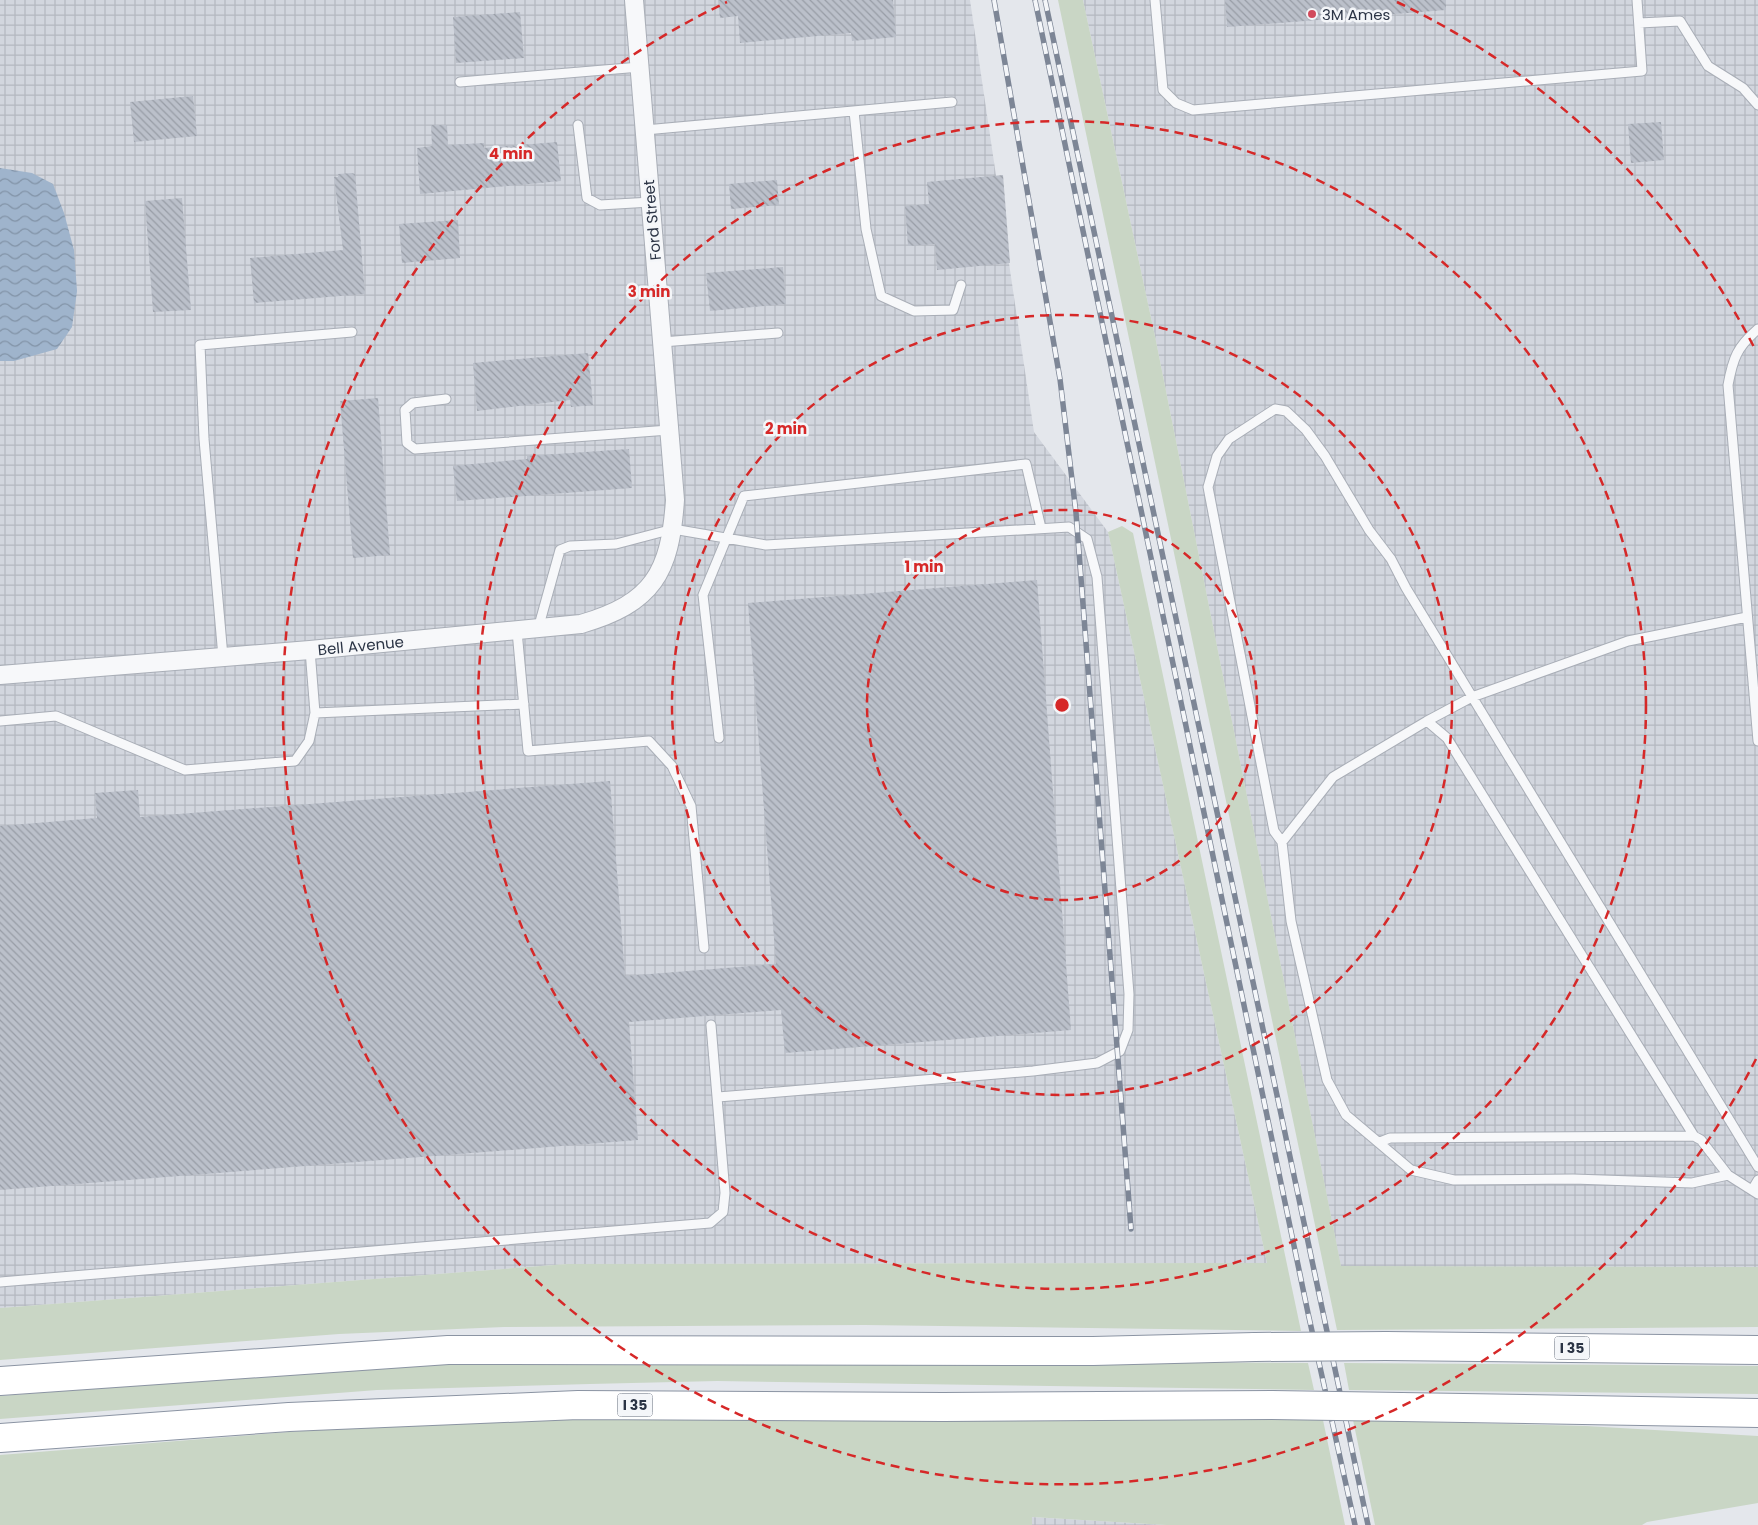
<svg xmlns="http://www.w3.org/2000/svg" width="1758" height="1525" viewBox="0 0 1758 1525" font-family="Poppins,sans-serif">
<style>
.industrial{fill:url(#industrial-grid)}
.green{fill:#c9d6c5}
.water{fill:url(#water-waves)}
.building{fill:url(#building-back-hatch)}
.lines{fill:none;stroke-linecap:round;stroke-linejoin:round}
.service-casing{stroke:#a9aeb7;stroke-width:11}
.minor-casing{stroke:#a9aeb7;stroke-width:20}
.motorway-casing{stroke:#8b94a3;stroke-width:30}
.service{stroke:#f7f8fa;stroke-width:9}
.minor{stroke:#f7f8fa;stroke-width:18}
.motorway{stroke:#fff;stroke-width:28}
.rail-casing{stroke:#7d8696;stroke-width:5.5}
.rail{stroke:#f4f6f9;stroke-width:4;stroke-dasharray:11;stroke-linecap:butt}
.motorway-bridge-casing{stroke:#8b94a3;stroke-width:30;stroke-linecap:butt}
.motorway-bridge{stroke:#fff;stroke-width:28}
.ring{fill:none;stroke:#d62828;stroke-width:2.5;stroke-dasharray:9 6}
.poi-dot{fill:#d1495b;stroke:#f4f6f9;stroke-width:2}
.labels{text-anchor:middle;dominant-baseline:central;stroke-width:5;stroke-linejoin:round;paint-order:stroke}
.shield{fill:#f4f6f9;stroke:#676e7b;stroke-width:1}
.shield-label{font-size:14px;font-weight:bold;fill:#2b3445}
.poi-label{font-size:15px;fill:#2b3445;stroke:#f4f6f9;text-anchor:start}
.street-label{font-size:15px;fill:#2b3445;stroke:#f4f6f9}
.centre{fill:#d62828;stroke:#f4f6f9;stroke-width:2.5}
.ring-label{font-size:15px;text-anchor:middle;font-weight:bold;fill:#d62828;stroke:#f4f6f9;stroke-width:5;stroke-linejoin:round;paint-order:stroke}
</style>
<defs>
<pattern id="industrial-grid" width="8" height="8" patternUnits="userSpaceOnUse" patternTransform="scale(1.25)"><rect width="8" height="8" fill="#d2d6de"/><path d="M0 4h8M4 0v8" fill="none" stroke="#b4b8c0"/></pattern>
<pattern id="water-waves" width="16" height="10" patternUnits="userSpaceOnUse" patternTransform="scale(1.25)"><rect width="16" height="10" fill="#9fb4cc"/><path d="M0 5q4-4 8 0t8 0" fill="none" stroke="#8293a7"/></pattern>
<pattern id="building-back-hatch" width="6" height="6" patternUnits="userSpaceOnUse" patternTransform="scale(1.25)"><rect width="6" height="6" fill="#bbc0ca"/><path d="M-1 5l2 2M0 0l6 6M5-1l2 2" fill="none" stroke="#989da6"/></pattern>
</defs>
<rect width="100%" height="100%" fill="#e4e7ec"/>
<!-- industrial -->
<path class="industrial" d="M0 0H970L1034 432 1108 532 1267 1263 567 1264 0 1308Z
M1083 0H1758V1267H1341L1156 341Z
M1031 1517 1166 1525H1032Z"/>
<!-- green -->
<path class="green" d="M1058 0H1083L1156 341 1341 1266 1758 1267V1327L1337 1330Z
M1122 526 1133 533 1301 1331 865 1325 504 1327 339 1334 0 1360V1308L567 1264 1267 1263 1108 532Z
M910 1361 1308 1363 1314 1390 717 1381 590 1384 377 1390 0 1419V1396L430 1363Z
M1344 1363 1758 1366V1394L1349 1390Z
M577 1417 1323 1420 1345 1525H1166L1032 1517V1525H0V1455L415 1422Z
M1353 1420 1586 1426 1758 1436V1503L1647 1522 1642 1525H1375Z"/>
<!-- water -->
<path class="water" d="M0 168 32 173 53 184 64 213 74 250 77 291 72 327 57 349 14 361H0Z"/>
<!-- building -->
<path class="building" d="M718 0H893L896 37 852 41 851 33 740 43 738 16 720 18Z
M1225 0H1446V10L1227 27Z
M520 12 524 58 456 63 453 17Z
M193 96 197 136 134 142 130 102Z
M1661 122 1664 160 1631 163 1628 124Z
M431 125H447L448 145 484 143V148L557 142 561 181 420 194 417 148 432 146Z
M352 173 355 174 365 294 254 303 250 258 343 250 334 177H338V174Z
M1003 175 1010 263 937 270 935 244 908 246 905 206 929 204 927 182Z
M777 180 779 205 731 209 729 184Z
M182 198 191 310 153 312 145 201Z
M458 220 460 258 402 263 399 224Z
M783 267 786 304 710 311 706 273Z
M588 353 593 405 571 407 570 400 477 411 473 363Z
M378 398 390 555 353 558 340 401Z
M629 449 632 488 457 501 453 466 527 459V456Z
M1037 580 1071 1030 785 1053 781 1010 629 1022 638 1140 0 1190V826L97 818 95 793 138 790 140 817 610 781 625 976 776 964 748 603Z"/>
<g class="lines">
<!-- service casing -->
<g class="service-casing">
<path id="service" d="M1155 0 1163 90 1176 103 1193 110 1642 71 1637 0
M1639 23 1680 21 1708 66 1743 88 1758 105
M460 82 640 67
M854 111 866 229 881 296 914 311 953 310 961 285
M578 125 587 198 600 205 651 202
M645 130 952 102
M1758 329C1737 347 1733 358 1728 385L1758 741
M662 342 778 333
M446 399 413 403 405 410 407 443 415 449 669 430
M538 629 560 550 570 546 616 544 673 529 766 545 1069 527 1087 539 1097 577 1129 994 1128 1030 1120 1051 1097 1063 1033 1071 718 1097
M517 631 528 751 649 741 672 766 691 806 704 948
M223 657 204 439 200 345 352 332
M315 713 524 704
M0 721 56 716 185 770 295 761 309 741 315 713 310 650
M1427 721 1472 697 1628 641 1747 617
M719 738 703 595 744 496 1026 464 1041 528
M1282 842 1333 777 1427 721 1447 738 1694 1136 1701 1140 1728 1175 1758 1194
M1380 1142 1390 1138 1694 1136
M1728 1175 1692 1183 1573 1179 1454 1180 1411 1170 1346 1115 1327 1080 1291 921 1282 842 1274 831 1208 487 1217 456 1229 439 1275 409 1286 411 1306 430 1325 456 1369 530 1391 559 1406 588 1758 1167
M1752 1190 1758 1180
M0 1282 710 1223 723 1212 725 1193 711 1025"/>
</g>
<!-- minor casing -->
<g class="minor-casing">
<g id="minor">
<path id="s1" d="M0 675 310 650 581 624C653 603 670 573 675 500L634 0"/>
</g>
</g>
<!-- motorway casing -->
<g class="motorway-casing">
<path id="motorway" d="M1386 1346 1758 1350
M0 1381 448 1350 1093 1351 1255 1347
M1401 1407 1758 1413
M0 1438 289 1417 578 1405 943 1407 1272 1405"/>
</g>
<!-- service -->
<use href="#service" class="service"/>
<!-- minor -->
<use href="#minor" class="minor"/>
<!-- motorway -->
<use href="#motorway" class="motorway"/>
<!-- rail casing -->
<g class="rail-casing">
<path id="rail" d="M994 0 1060 379 1076 513 1131 1229
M1035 0 1308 1313 1355 1525
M1045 0 1368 1525"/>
</g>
<!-- rail -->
<use href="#rail" class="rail"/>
<!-- motorway-bridge casing -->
<g class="motorway-bridge-casing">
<path id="motorway-bridge" d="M1255 1347 1386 1346
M1272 1405 1401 1407"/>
</g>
<!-- motorway-bridge -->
<use href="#motorway-bridge" class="motorway-bridge"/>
</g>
<!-- distance rings -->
<g class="ring">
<circle cx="1062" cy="705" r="195"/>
<circle cx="1062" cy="705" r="390"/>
<circle cx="1062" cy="705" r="584"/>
<path d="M1756 1059A779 779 0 1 1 727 2M1397 2A779 779 0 0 1 1756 351"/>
</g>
<!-- markers -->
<circle class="poi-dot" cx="1312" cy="14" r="5"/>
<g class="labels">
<!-- shield labels -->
<g class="shield">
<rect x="1554.5" y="1336.5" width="35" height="23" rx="4"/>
<rect x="617.5" y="1393.5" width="35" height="23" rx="4"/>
</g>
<g class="shield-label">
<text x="1572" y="1348">I 35</text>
<text x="635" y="1405">I 35</text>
</g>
<!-- poi labels -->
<g class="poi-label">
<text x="1322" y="14">3M Ames</text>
</g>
<!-- street labels -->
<g class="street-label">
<text transform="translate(652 220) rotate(-95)">Ford Street</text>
<text stroke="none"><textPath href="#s1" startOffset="362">Bell Avenue</textPath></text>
</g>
</g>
<circle cx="1062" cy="705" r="8" class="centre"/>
<g class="ring-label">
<text x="511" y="159">4 min</text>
<text x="649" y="297">3 min</text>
<text x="786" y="434">2 min</text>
<text x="924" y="572">1 min</text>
</g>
</svg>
